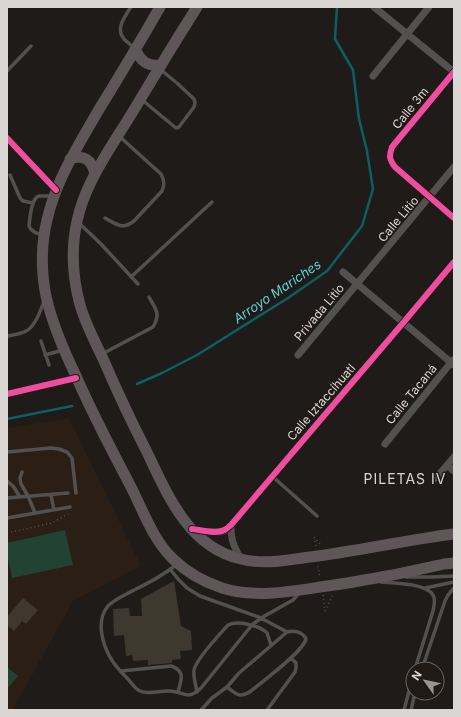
<svg xmlns="http://www.w3.org/2000/svg" width="461" height="717" viewBox="0 0 461 717" font-family="Inter,sans-serif">
<style>
.education{fill:#2b1e15}
.green{fill:#224234}
.lines{fill:none;stroke-linecap:round;stroke-linejoin:round}
.stream{stroke:#0d5f62;stroke-width:2.5}
.building{fill:#3f382e}
.path{stroke:#555251;stroke-width:1.5;stroke-dasharray:1 3;stroke-linecap:butt}
.lane{stroke:#535150;stroke-width:3.5}
.street{stroke:#535150;stroke-width:7}
.primary{stroke:#5f565a;stroke-width:11}
.cycleway-casing{stroke:#201a17;stroke-width:8}
.cycleway{stroke:#ef4d9e;stroke-width:6}
.labels{text-anchor:middle;dominant-baseline:central;stroke-width:3;stroke-linejoin:round;paint-order:stroke}
.street-label{font-size:12px;fill:#dad6d4;stroke:#201a17}
.water-label{font-size:13px;font-style:italic;fill:#5ed4d8;stroke:#201a17}
.quarter-label{font-size:14px;letter-spacing:1px;fill:#dad6d4;stroke:#201a17}
</style>
<rect width="100%" height="100%" fill="#1e1b19"/>
<!-- education -->
<path class="education" d="M69 418 141 566 73 601 13 710H7V428Z"/>
<!-- green -->
<path class="green" d="M65 530 73 565 12 578 7 553V543Z
M7 667 18 676 7 689Z"/>
<g class="lines">
<!-- stream -->
<path class="stream" d="M137 384 162 373 197 355 288 298 327 271 362 226 373 189 367 151 359 119 353 70 335 39 337 7
M7 419 72 406"/>
</g>
<!-- building -->
<path class="building" d="M174 581 181 626 191 631 192 650 180 651 181 659 172 660V663L148 665V660L133 661 132 655 126 656 124 635 114 636 113 609 129 608 130 616H142L141 599Z
M23 598 38 610 26 624 22 621 14 631 7 625V617Z"/>
<g class="lines">
<!-- path -->
<path class="path" d="M7 533 52 523 68 514
M314 537 316 546
M314 537 322 546
M318 566 320 578
M323 595 325 611
M325 611 333 595"/>
<!-- lane -->
<path class="lane" d="M131 7C125 16 115 29 124 39 127 42 131 45 134 48
M7 71 31 46
M141 99 176 128 179 127 194 107 195 103 194 99 178 84 160 69
M10 175 20 198 23 201 33 203
M105 218C118 225 122 230 134 221L162 191C165 184 164 180 161 174L119 136
M79 223 101 244 138 284
M42 235C37 233 31 232 29 226 30 218 31 198 39 196 43 196 49 196 53 196
M131 277 212 202
M7 336C13 335 21 334 26 331 35 327 41 310 44 301
M41 341 49 365
M102 354 153 327C161 313 156 310 149 297
M45 355 63 350
M7 452 51 448 59 449 67 452 72 458 76 493
M22 472 20 478 21 484 28 496 35 513
M273 477 317 516
M7 481 13 486 20 497
M51 495 54 510
M7 498 68 493
M7 518 70 507
M176 565C163 575 149 583 134 590 127 594 113 600 108 606 96 620 102 643 110 657 114 665 121 672 127 678 131 682 135 689 140 691 148 695 162 690 170 691 185 692 187 701 201 688L252 625 261 618 293 600 299 593
M170 569 178 579 187 588 200 596 261 618 287 632
M406 577H432L454 576
M381 582C393 583 426 583 433 595 436 599 434 606 433 611L415 669
M425 588 454 582
M422 669 445 601 448 595 454 588
M121 671 171 666C186 671 181 680 178 692
M197 692C196 685 193 677 194 670 196 659 220 634 228 625 238 620 260 626 267 633L271 645
M201 710 212 698 227 687 239 673 287 632C294 630 303 632 306 639 303 652 263 681 251 691 239 699 237 694 227 687
M267 710 295 672 296 668V663L291 658
M404 710 413 676
M411 710 415 693"/>
<!-- street -->
<path class="street" d="M374 7 454 72
M454 72 392 147C389 156 389 159 395 167L454 218
M373 76 429 7
M7 138 56 190
M343 272 454 365
M298 355 454 167
M7 394 76 378
M385 444 453 360
M447 465 454 471
M436 478 454 457
M231 525C231 540 233 545 241 559
M192 529C201 530 218 535 226 530 228 528 229 526 231 525L403 323 454 262"/>
<!-- primary -->
<path class="primary" d="M160 7C140 42 119 77 98 111 78 146 56 180 47 220 41 245 41 271 46 296 52 324 64 351 76 376 92 413 111 449 130 485 143 510 152 538 172 558 186 572 204 582 222 588 254 598 288 592 320 587 335 585 350 583 364 580 391 576 417 570 444 564L454 563
M197 7C175 42 153 78 132 113 118 136 101 160 90 184 72 221 69 261 79 301 84 322 95 341 104 361 117 391 131 421 146 450 167 494 188 547 241 559 264 565 287 560 310 557 358 551 406 540 454 534
M135 49C141 61 147 67 161 65
M70 159C84 154 92 160 95 174"/>
<!-- cycleway casing -->
<g class="cycleway-casing">
<path id="cycleway" d="M454 72 392 147C389 156 389 159 395 167L454 218
M7 138 56 190
M7 394 76 378
M192 529C201 530 218 535 226 529 228 528 229 526 231 525L403 323 454 262"/>
</g>
<!-- cycleway -->
<use href="#cycleway" class="cycleway"/>
</g>
<g class="labels">
<!-- street labels -->
<g class="street-label">
<text transform="translate(410 108) rotate(-51)">Calle 3m</text>
<text transform="translate(398 219) rotate(-50)">Calle Litio</text>
<text transform="translate(319 312) rotate(-50)">Privada Litio</text>
<text transform="translate(411 394) rotate(-51)">Calle Tacaná</text>
<text transform="translate(321 402) rotate(-49)">Calle Iztaccíhuatl</text>
</g>
<!-- water labels -->
<g class="water-label">
<text transform="translate(277 291) rotate(-34)">Arroyo Mariches</text>
</g>
<!-- quarter labels -->
<g class="quarter-label">
<text x="405" y="478">PILETAS IV</text>
</g>
</g>
<!-- border -->
<rect width="461" height="717" fill="none" stroke="#dad6d4" stroke-width="16"/>
<!-- north arrow -->
<g transform="translate(425 681) rotate(303)"><circle r="19" fill="#201a17" stroke="#6a6563"/>
<path d="M0-3L7 15L0 10L-7 15Z" fill="#989593"/>
<text y="-6" font-size="11" font-weight="bold" text-anchor="middle" fill="#dad6d4">N</text>
</g>
</svg>
